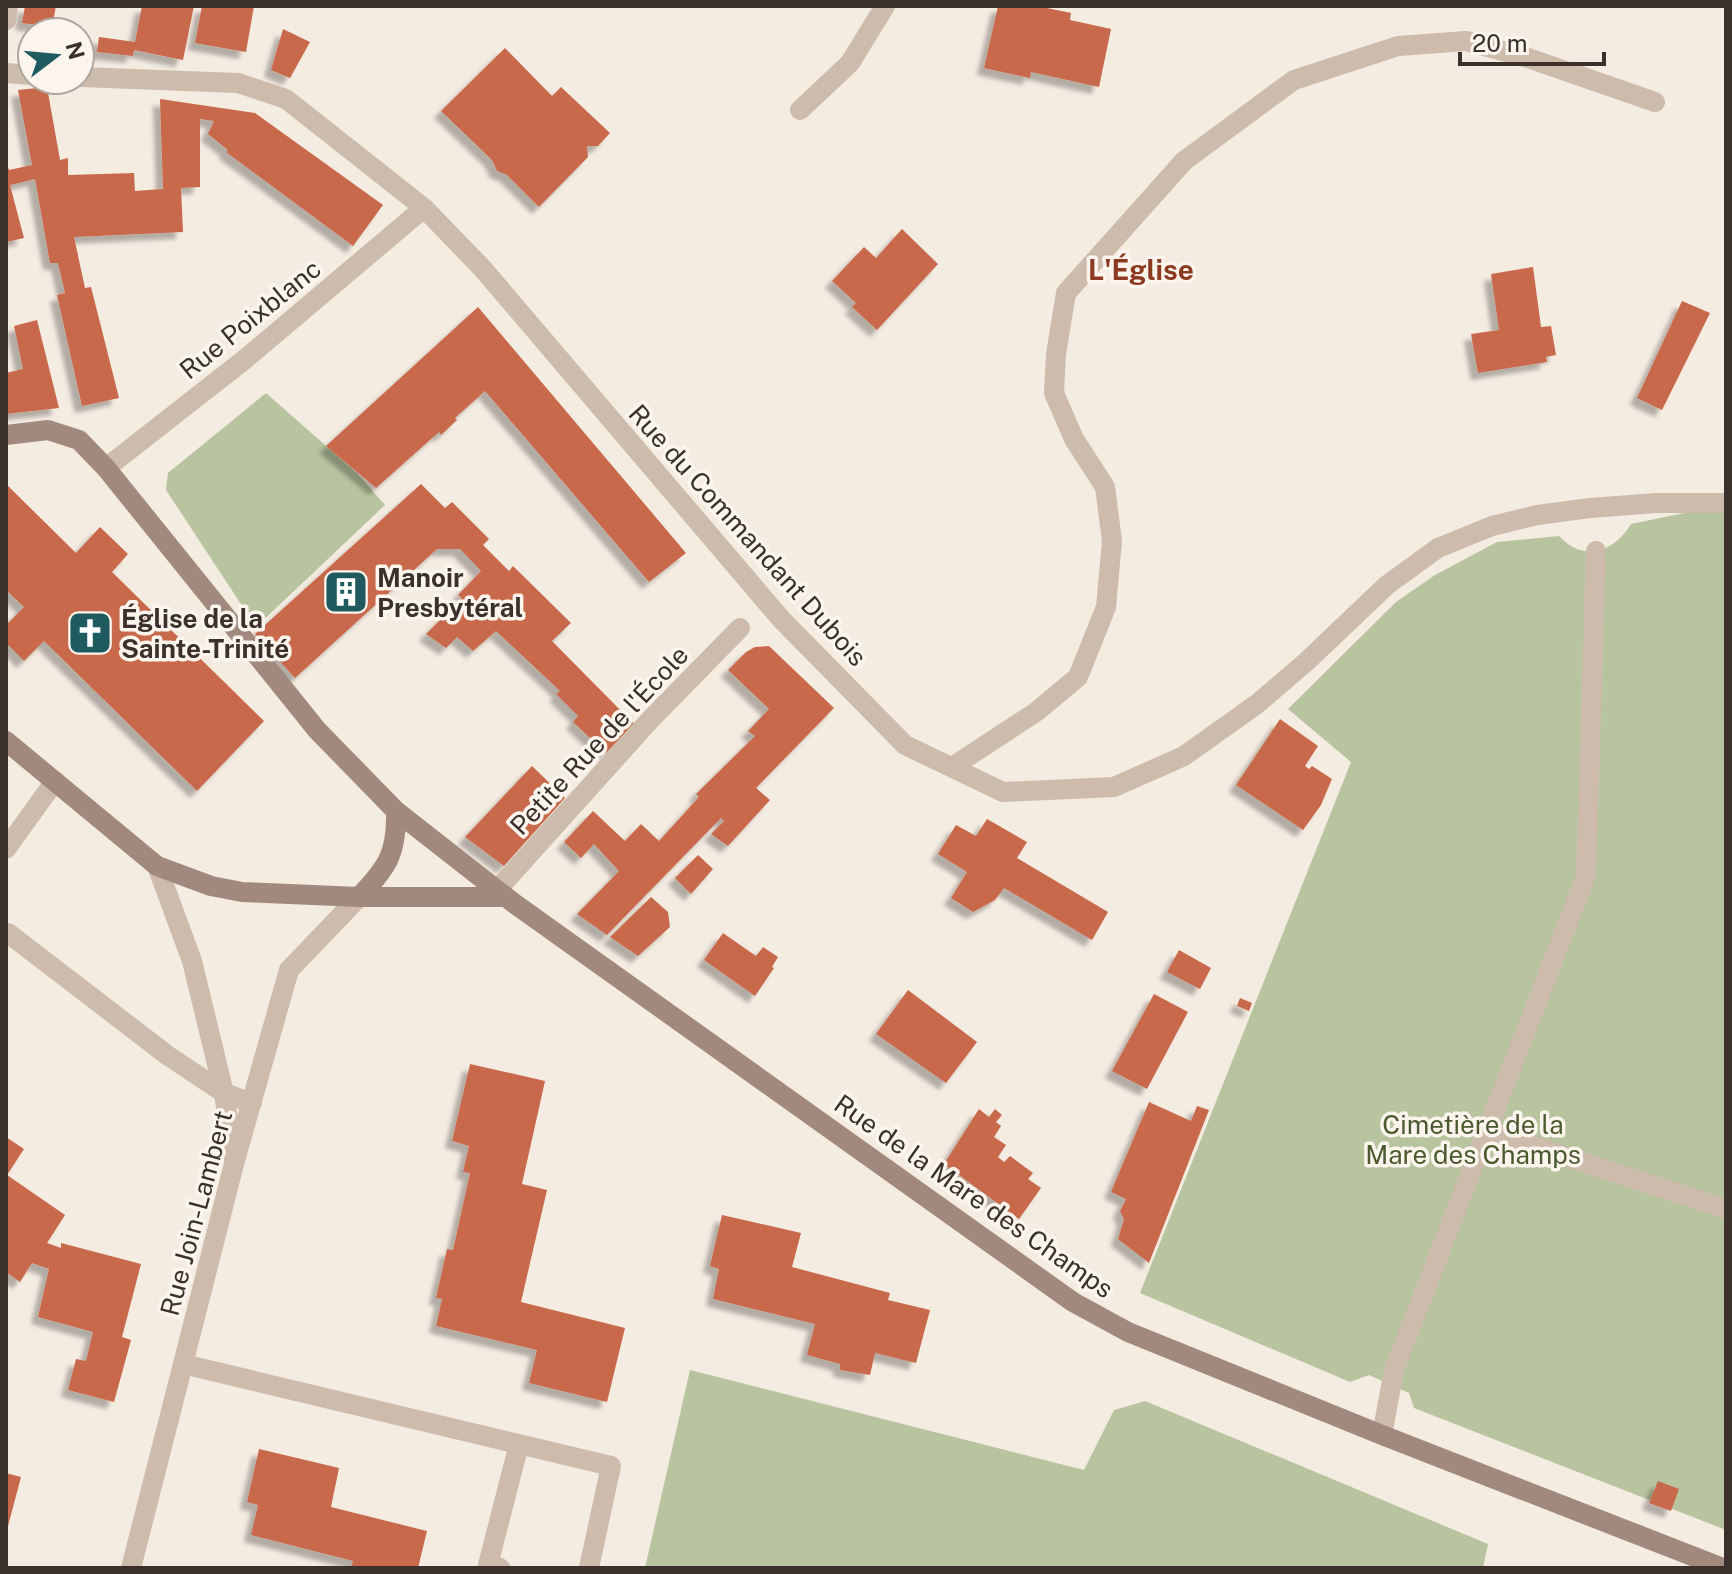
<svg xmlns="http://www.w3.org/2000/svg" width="1732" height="1574" viewBox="0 0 1732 1574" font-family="'Public Sans',sans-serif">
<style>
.green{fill:#b8c4a0}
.building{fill:#c8694b;filter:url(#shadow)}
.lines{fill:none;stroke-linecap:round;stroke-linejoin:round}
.lane{stroke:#cdbbac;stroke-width:20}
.street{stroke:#cdbbac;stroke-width:20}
.secondary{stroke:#a18a7d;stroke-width:20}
.labels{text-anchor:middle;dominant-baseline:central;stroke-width:7;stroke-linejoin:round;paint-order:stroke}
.street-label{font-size:26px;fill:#3b302b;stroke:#fbf5ee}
.poi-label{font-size:26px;font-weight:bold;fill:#3b302b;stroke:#fbf5ee;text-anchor:start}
.park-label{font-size:26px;fill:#4a5a2e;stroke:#fbf5ee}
.neighbourhood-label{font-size:28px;font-weight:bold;fill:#8c3b22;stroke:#fbf5ee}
</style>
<defs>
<filter id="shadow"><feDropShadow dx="-7" dy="7" stdDeviation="2" flood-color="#0004"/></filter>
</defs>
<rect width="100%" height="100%" fill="#f4ebe1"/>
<!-- green -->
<path class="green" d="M266 393 358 474 385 505 256 627 166 490 168 473Z
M1704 509 1726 512V1530L1414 1408 1409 1393 1369 1375 1350 1382 1140 1293 1351 762 1288 709 1396 602 1435 575 1497 542 1559 536C1584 563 1614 552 1631 524Z
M690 1370 1084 1470 1114 1410 1145 1401 1488 1544 1483 1568H645Z"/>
<!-- building -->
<path class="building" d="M25 6H56L52 27 22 23Z
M142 6H194L183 60 134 50 133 56 97 52 99 37 135 42Z
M202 6H254L246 52 195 43Z
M998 6H1037L1071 13 1070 20 1111 29 1099 87 1031 72 1030 78 984 68Z
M283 29 310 42 290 78 271 70Z
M505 48 552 96 561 87 610 133 598 146H587L588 157 539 207 507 175 497 171 492 160 441 111Z
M47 87 60 160 68 158V175L134 173 135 191 163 189 160 99 255 113 383 205 353 246 226 152 228 150 208 134 214 121 200 119V187L181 188 183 232 74 237 85 288 91 287 119 398 82 406 57 295 65 293 58 263H50L35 179 10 185 24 238 6 242V160L9 170 32 165 18 90Z
M902 229 938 264 877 330 852 307 856 303 832 281 864 247 876 258Z
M1533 267 1541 327 1551 326 1556 355 1546 357 1547 362 1478 373 1471 334 1499 330 1491 274Z
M1682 301 1710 313 1662 410 1637 398Z
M478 307 686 553 649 582 485 391 455 418 457 420 441 435 439 432 376 488 326 446Z
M37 320 59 408 6 414V373L23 369 14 326Z
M6 484 76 553 100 527 128 554 112 572 264 721 197 791 44 641 24 661 6 643V625L24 607 6 590Z
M421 484 445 508 452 502 489 539 483 545 509 571 513 566 571 623 552 641 634 724 606 753 573 722 578 716 556 694 560 691 496 631 473 651 457 637 446 648 426 634 462 598 458 595 481 571 460 549H437L295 678 255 634Z
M769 646 834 708 756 788 770 800 728 846 711 834 724 821 721 818 607 935 577 914 619 871 594 844 581 858 564 842 593 811 625 841 641 824 659 841 699 797 696 794 755 736 748 731 769 709 728 670 746 652 755 647Z
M1280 719 1318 746 1305 766 1309 769 1312 766 1332 779 1321 805 1303 830 1236 785Z
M532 766 565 798 504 866 465 837Z
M987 819 1027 842 1017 858 1108 912 1092 940 1004 888 995 900 973 912 951 898 967 872 938 854 956 825 976 836Z
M698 855 713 869 691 894 675 878Z
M651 897 668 912 670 927 638 956 610 937Z
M723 933 756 956 763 947 778 957 772 967 774 968 755 996 704 960Z
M1179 950 1211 968 1200 989 1167 972Z
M908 990 977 1042 946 1083 876 1034Z
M1154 994 1188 1012 1147 1089 1112 1071Z
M1240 998 1252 1003 1249 1011 1237 1006Z
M470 1064 545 1081 522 1184 547 1190 521 1302 625 1328 607 1402 529 1383 537 1350 436 1326 442 1299 436 1298 447 1249 453 1250 470 1173 463 1172 469 1146 452 1141Z
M1149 1102 1191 1121 1197 1106 1209 1110 1149 1263 1118 1239 1124 1219 1120 1211 1126 1199 1111 1192Z
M979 1109 989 1117 995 1109 1002 1115 996 1122 1001 1126 994 1137 1006 1145 998 1157 1004 1162 1010 1156 1033 1173 1028 1179 1041 1188 1019 1219 944 1164Z
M6 1137 24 1149 7 1175 65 1215 47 1243 61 1248V1243L141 1264 122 1337 131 1340 114 1402 68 1390 76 1359 86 1361 93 1332 38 1317 49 1269 32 1263 20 1282 6 1272Z
M722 1215 801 1233 792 1267 890 1293 888 1300 930 1310 916 1363 875 1353 870 1375 840 1370V1364L807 1355 815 1324 713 1299 719 1269 710 1266Z
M259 1449 339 1468 331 1507 427 1531 418 1568H351L353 1561 251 1535 258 1505 247 1502Z
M6 1473 21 1477 7 1530H6Z
M1658 1481 1679 1489 1671 1511 1649 1503Z"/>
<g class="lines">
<!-- lane -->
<path class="lane" d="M6 20 8 6
M952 767 1036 712 1078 677 1106 607 1112 541 1105 487 1074 439 1054 393 1056 354 1066 293 1184 161 1294 80 1398 46 1466 41 1525 57 1655 102
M8 933 167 1055 224 1093 252 1103
M1487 1131 1726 1209
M183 1364 611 1466 589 1568
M1382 1435 1394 1370 1586 876 1596 551
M500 1568 488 1565 519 1444"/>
<!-- street -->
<path class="street" d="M6 73 32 75
M80 77 238 83 286 99 424 208 483 269 781 619 905 745 1003 792 1114 787 1184 756 1257 704 1306 662 1387 585 1438 548 1492 526 1537 515 1590 508 1656 503H1726
M800 110 850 63 885 6
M106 468 244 360 424 208
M6 849 55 781
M157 866 192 961 224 1093 233 1156
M498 889 649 721 740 628
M131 1568 234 1164 289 970 359 897"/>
<!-- secondary -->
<path class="secondary" d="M6 435 48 430 79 440 106 468 317 730 396 811 515 904 1073 1302 1128 1332 1382 1435 1723 1568
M6 741 157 866 211 886 242 892 359 897H506
M359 897C388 867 397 853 396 811"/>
</g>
<!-- icons -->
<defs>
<g id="building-square" transform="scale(2.3)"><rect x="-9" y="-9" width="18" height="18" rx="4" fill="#1f5a5e" stroke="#fbf5ee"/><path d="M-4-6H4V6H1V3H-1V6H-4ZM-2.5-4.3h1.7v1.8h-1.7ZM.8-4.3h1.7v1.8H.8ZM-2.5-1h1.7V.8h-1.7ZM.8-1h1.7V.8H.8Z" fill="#fff"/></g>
<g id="church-square" transform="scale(2.3)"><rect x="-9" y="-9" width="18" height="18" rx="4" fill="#1f5a5e" stroke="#fbf5ee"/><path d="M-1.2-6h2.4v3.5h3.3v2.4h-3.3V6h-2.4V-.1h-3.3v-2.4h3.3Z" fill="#fff"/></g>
</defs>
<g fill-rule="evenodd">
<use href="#building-square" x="346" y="592"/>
<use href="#church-square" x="90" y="633"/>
</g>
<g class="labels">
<!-- street labels -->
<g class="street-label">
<text transform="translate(250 319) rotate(-39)">Rue Poixblanc</text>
<text transform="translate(748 535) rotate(48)">Rue du Commandant Dubois</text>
<text transform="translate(599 740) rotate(-47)">Petite Rue de l'École</text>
<text transform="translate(974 1196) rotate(35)">Rue de la Mare des Champs</text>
<text transform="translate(196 1213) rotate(-75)">Rue Join-Lambert</text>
</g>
<!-- poi labels -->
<g class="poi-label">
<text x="377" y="577">Manoir<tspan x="377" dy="30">Presbytéral</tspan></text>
<text x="121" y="618">Église de la<tspan x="121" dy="30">Sainte-Trinité</tspan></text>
</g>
<!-- park labels -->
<g class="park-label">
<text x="1473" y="1124">Cimetière de la<tspan x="1473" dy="30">Mare des Champs</tspan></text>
</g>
<!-- neighbourhood labels -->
<g class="neighbourhood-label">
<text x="1141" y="269">L'Église</text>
</g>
</g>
<!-- border -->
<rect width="1732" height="1574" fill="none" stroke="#3b302b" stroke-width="16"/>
<!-- north arrow -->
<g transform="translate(56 56) rotate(74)"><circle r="38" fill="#fbf5ee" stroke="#aea6a0" stroke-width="2"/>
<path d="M0-6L14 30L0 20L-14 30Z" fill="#1f5a5e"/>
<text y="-12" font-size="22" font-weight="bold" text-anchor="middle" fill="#3b302b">N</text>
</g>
<!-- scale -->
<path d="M1460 52v12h144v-12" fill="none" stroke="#3b302b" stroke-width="4"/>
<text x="1472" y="52" font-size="24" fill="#3b302b" stroke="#fbf5ee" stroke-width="6" paint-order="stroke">20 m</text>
</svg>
